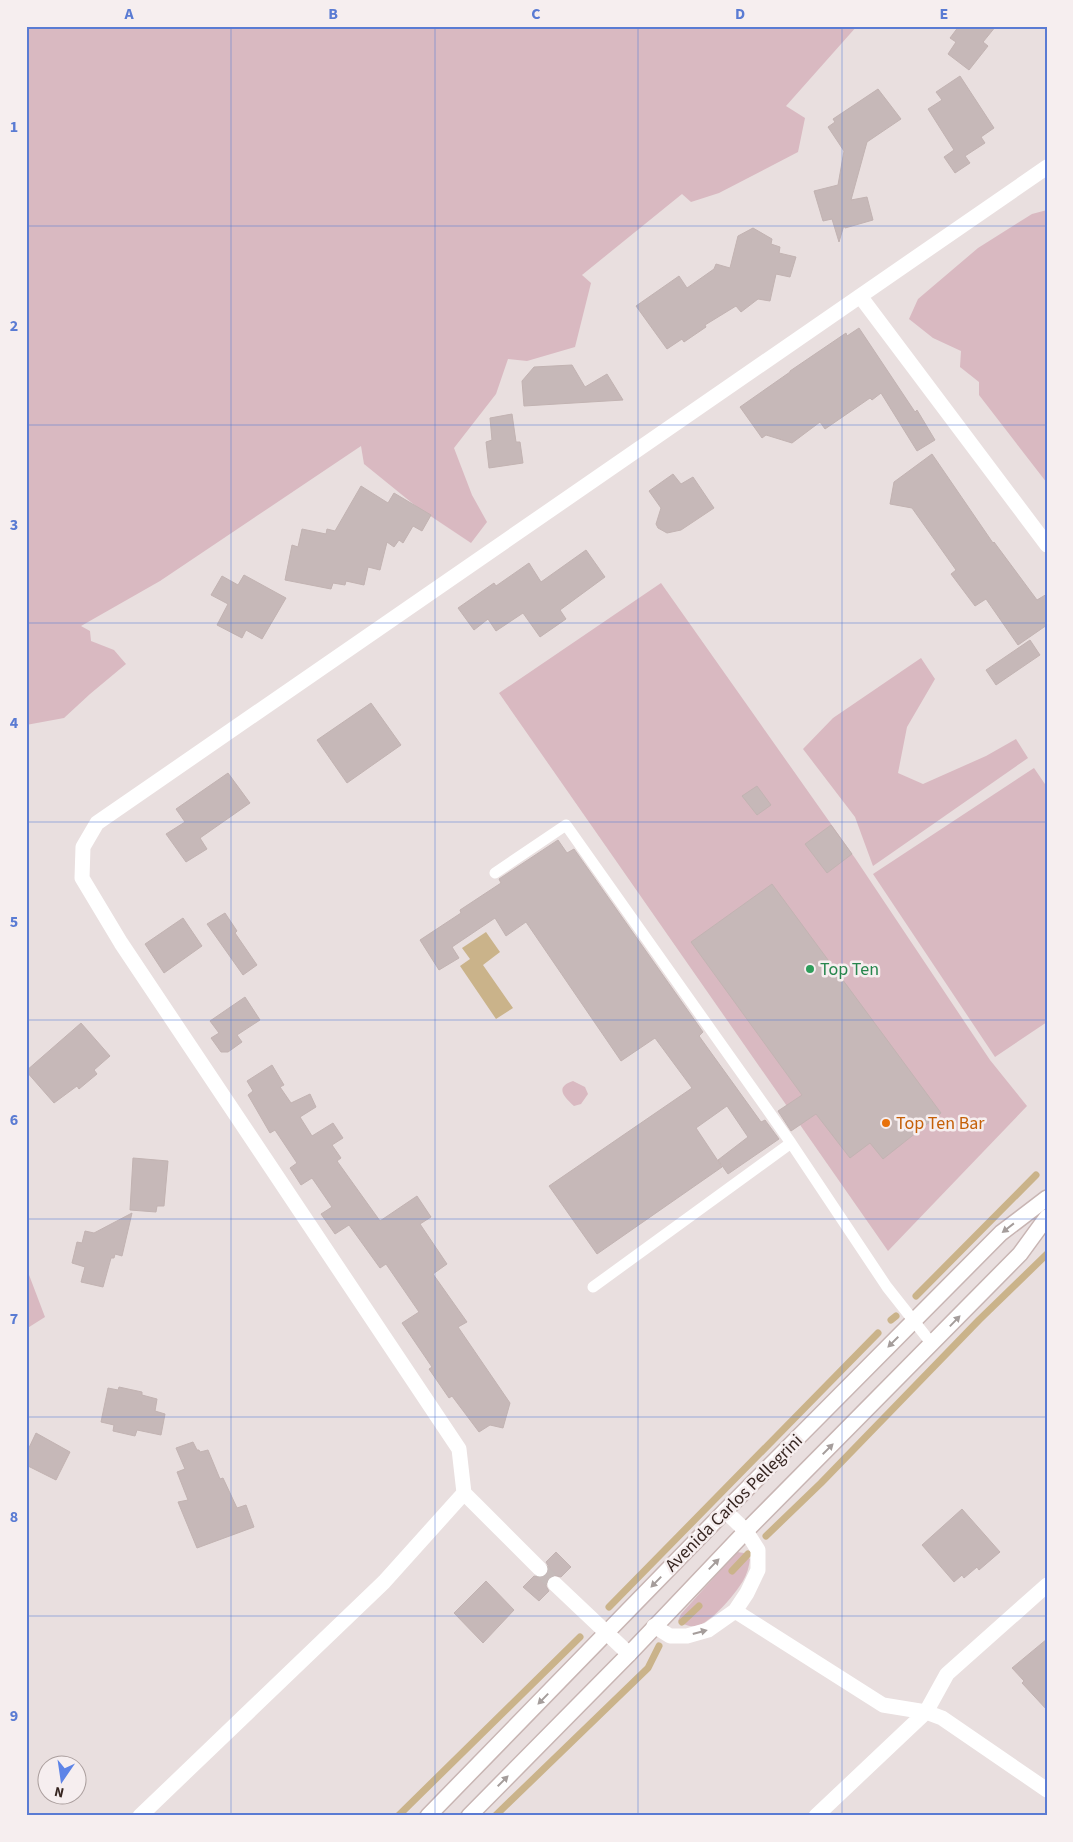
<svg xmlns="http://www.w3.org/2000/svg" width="1073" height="1842" viewBox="0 0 1073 1842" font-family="'Source Sans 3',sans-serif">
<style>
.green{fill:#d9b9c1}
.water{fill:#cab38a}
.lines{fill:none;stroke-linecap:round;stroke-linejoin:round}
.stream{stroke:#cab38a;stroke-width:7}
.building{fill:#c6b8b8;stroke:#c2b3b2}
.street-tunnel{stroke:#c5bab9;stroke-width:15;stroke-dasharray:15 8;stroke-linecap:butt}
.secondary-casing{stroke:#c8b5b3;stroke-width:18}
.lane{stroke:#fff;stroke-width:11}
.street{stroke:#fff;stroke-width:15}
.secondary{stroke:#fff;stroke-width:15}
.oneway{fill:#a59d9b}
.grid{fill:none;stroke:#5a7bd3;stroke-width:1;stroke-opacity:0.55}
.leisure-dot{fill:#2e9e5b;stroke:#f6eeef;stroke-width:2}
.food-dot{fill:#e8710a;stroke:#f6eeef;stroke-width:2}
.labels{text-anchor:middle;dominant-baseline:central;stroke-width:5;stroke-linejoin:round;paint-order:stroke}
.leisure-label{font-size:18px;fill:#27864d;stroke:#f6eeef;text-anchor:start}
.food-label{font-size:18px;fill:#c56008;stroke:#f6eeef;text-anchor:start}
.street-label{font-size:18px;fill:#372621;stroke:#f6eeef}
.neatline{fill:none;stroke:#5a7bd3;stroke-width:2}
.grid-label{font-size:16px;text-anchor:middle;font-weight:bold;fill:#5a7bd3}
</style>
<rect width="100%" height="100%" fill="#e9dfdf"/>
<!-- green -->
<path class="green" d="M26 26H857L786 106 805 118 798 152 719 193 691 202 682 194 582 275 591 283 575 347 527 361 508 359 496 394 454 448 472 495 487 522 471 543 417 507 364 464 361 446 160 581 81 626 90 631 91 641 114 650 126 664 90 694 64 718 26 725Z
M1047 210V483L979 395V382L960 367 961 351 933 338 909 319 918 299 978 248 1032 214Z
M661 583 855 858 990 1060 1027 1106 888 1251 499 693Z
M921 658 935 679 907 727 898 773 923 784 986 756 1016 739 1028 758 873 866 855 817 803 749 833 718Z
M1034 768 1047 787V1022L995 1057 873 874Z
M573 1081 585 1087 588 1094 581 1104 574 1106C563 1096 555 1087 573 1081Z
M26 1267 45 1317 26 1329Z
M737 1552 744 1553 750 1559C749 1567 747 1574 743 1581 735 1594 712 1622 697 1626 690 1627 684 1625 678 1621L681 1614Z"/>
<!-- water -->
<path class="water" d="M486 932 500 952 483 965 513 1008 496 1019 460 966 470 959 462 948Z"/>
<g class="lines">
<!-- stream -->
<path class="stream" d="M916 1296 1036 1175
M891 1320 896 1316
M766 1536 821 1483 979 1320 1047 1254
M732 1571 748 1554
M609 1607 878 1333
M682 1622 699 1606
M398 1816 580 1637
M495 1816 648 1668 659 1646"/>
</g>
<!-- building -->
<path class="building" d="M959 26H996L983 42 988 46 969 70 948 54 956 42 950 38Z
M960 76 994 128 981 137 985 143 965 156 970 163 955 173 944 157 954 150 928 109 942 100 936 92Z
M878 89 901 119 867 142 851 200 867 197 873 220 845 228 844 225 839 242 832 219 823 221 814 191 838 185 844 151 828 127 835 122 833 119Z
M753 228 772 239 771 244 780 247 779 253 796 257 790 277 776 274 770 301 758 299 741 312 736 306 705 325 706 327 684 342 682 339 667 349 636 306 679 276 687 288 714 269 716 264 730 268 738 236Z
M859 328 915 412 917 410 935 440 917 451 881 393 872 400 870 398 825 429 820 422 792 443 766 435 762 438 740 407 790 372V371L846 333 847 336Z
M572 365 585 387 607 374 623 400 524 406 522 381 534 367Z
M512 414 516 442H520L523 463 489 468 486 442 492 440 490 418Z
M932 454 993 543 994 542 1037 600 1047 594V625L1018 645 986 599 975 606 951 574 956 570 912 508 890 504 894 482Z
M673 474 681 484 693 477 714 508 681 530 667 533 658 528 656 524 661 508 649 491Z
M361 486 388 503 394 493 431 515 422 531 413 526 403 543 399 540 394 547 387 542 380 570 368 567 364 585 346 581 345 585 333 583 331 589 285 580 292 545 298 547 302 529 326 534 327 529 335 531Z
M586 550 605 577 560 610 566 619 540 637 523 613 496 631 488 619 474 630 458 608 494 583 496 586 529 563 541 582Z
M244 575 286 598 262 639 246 630 242 638 217 625 228 604 211 595 222 576 238 585Z
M1030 640 1040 655 996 685 986 670Z
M371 703 401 745 347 783 317 740Z
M228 773 250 803 200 838 207 849 186 862 166 834 185 822 176 809Z
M757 786 771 805 757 815 742 796Z
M831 825 852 854 827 873 805 844Z
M558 840 567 853 574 849 703 1032 699 1036 761 1122 765 1120 779 1139 728 1174 718 1160 748 1137 727 1106 696 1128 722 1167 597 1254 549 1186 692 1088 655 1038 621 1061 526 922 506 936 495 918 452 947 459 958 439 970 420 940 461 913 460 910 501 883 499 879Z
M772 884 941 1113 883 1159 870 1143 850 1158 816 1114 791 1131 778 1111 802 1095 691 942Z
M225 913 237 931 235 933 257 965 243 975 207 924Z
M183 918 202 946 164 973 145 944Z
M245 997 260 1020 237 1035 242 1042 228 1052H221L211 1038 219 1033 210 1021Z
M81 1023 110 1056 94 1070 97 1074 79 1089 77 1086 54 1103 26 1071Z
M272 1065 284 1085 280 1087 291 1103 310 1094 316 1107 300 1117 312 1136 333 1123 343 1138 332 1145 341 1158 337 1161 380 1221 417 1196 431 1217 420 1224 447 1264 433 1274 467 1322 458 1327 510 1403 503 1428 490 1425 479 1432 452 1396 449 1398 429 1369 432 1367 402 1323 419 1312 386 1264 380 1268 349 1225 335 1234 321 1214 332 1207 312 1178 301 1185 290 1168 297 1163 275 1130 270 1133 248 1095 253 1091 247 1081Z
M133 1158 168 1161 164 1206H157L156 1212 130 1210Z
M132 1213 122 1256 115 1254 114 1258H111L103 1287 81 1282 85 1267 72 1263 77 1242 82 1243 85 1231 94 1233Z
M119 1387 142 1392V1395L157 1399 155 1411 165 1414 161 1435 137 1430 135 1436 113 1431 114 1425 101 1422 108 1388 118 1390Z
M36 1433 70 1452 56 1480 26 1465V1454Z
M193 1442 197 1450H199L200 1452 208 1450 220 1479 223 1478 237 1508 246 1505 254 1527 197 1548 178 1502 188 1500 177 1472 185 1469 176 1448Z
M962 1509 1000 1552 979 1570 977 1567 964 1578 962 1575 954 1582 922 1545Z
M556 1552 571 1567 561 1577 553 1575 548 1578 546 1586 549 1591 539 1601 523 1587 534 1576 542 1578 547 1575 549 1567 546 1562Z
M486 1581 514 1610 483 1643 454 1613Z
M1047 1639V1710L1022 1683 1024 1681 1012 1668Z"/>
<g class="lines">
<!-- street-tunnel -->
<path class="street-tunnel" d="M540 1569 555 1584"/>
<!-- secondary casing -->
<g class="secondary-casing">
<path id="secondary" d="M428 1816 725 1511 1001 1233 1047 1198
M469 1816 629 1654 746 1531 1020 1254 1047 1217"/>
</g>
<!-- lane -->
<path class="lane" d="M495 873 566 825 791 1143 887 1287 932 1344
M593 1287 791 1143"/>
<!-- street -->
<path class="street" d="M860 296 1047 545
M464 1493 540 1569
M555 1584 629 1654
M735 1611 883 1705 926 1712 942 1718 1047 1790
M654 1626 670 1636H687L708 1630 735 1611 747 1593 758 1570V1550L746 1531 725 1511
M140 1816 384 1582 464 1493 459 1449 121 943 82 878 83 847 97 823 1047 167
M816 1816 926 1712 947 1674 1047 1585"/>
<!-- secondary -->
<use href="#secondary" class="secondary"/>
</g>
<!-- one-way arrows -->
<defs><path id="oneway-solid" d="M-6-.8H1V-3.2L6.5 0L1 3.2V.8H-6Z" transform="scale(1.25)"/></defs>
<g class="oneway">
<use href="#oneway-solid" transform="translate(1008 1228) rotate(142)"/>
<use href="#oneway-solid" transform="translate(955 1321) rotate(-46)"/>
<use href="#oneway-solid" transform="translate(893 1342) rotate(135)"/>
<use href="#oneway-solid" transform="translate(828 1449) rotate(-45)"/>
<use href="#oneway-solid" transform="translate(714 1564) rotate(-46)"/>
<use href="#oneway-solid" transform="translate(656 1582) rotate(134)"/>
<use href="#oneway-solid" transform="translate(700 1632) rotate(-15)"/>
<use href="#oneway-solid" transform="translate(543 1699) rotate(134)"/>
<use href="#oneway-solid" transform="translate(503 1781) rotate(-45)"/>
</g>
<!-- grid -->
<path class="grid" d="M231 26V1816M435 26V1816M638 26V1816M842 26V1816M26 226H1047M26 425H1047M26 623H1047M26 822H1047M26 1020H1047M26 1219H1047M26 1417H1047M26 1616H1047"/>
<!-- markers -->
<circle class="leisure-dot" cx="810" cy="969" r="5"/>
<circle class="food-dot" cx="886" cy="1123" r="5"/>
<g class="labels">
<!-- leisure labels -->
<g class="leisure-label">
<text x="820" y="969">Top Ten</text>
</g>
<!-- food labels -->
<g class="food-label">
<text x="896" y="1123">Top Ten Bar</text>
</g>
<!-- street labels -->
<g class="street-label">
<text transform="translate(734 1503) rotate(-45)">Avenida Carlos Pellegrini</text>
</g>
</g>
<!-- border -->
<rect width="1073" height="1842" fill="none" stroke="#f6eeef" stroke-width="55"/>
<!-- north arrow -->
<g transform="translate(62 1780) rotate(193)"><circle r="24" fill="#f6eeef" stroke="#aa9e9d"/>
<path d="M0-4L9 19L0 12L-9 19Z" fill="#5e84e7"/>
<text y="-8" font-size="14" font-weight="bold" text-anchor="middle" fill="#372621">N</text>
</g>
<rect x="28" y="28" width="1018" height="1786" class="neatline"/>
<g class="grid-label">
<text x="129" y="19">A</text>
<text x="333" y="19">B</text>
<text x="536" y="19">C</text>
<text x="740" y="19">D</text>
<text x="944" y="19">E</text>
<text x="14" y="132">1</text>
<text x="14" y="331">2</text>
<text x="14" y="530">3</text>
<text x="14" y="728">4</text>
<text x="14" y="927">5</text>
<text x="14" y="1125">6</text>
<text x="14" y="1324">7</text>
<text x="14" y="1522">8</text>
<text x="14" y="1721">9</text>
</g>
</svg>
